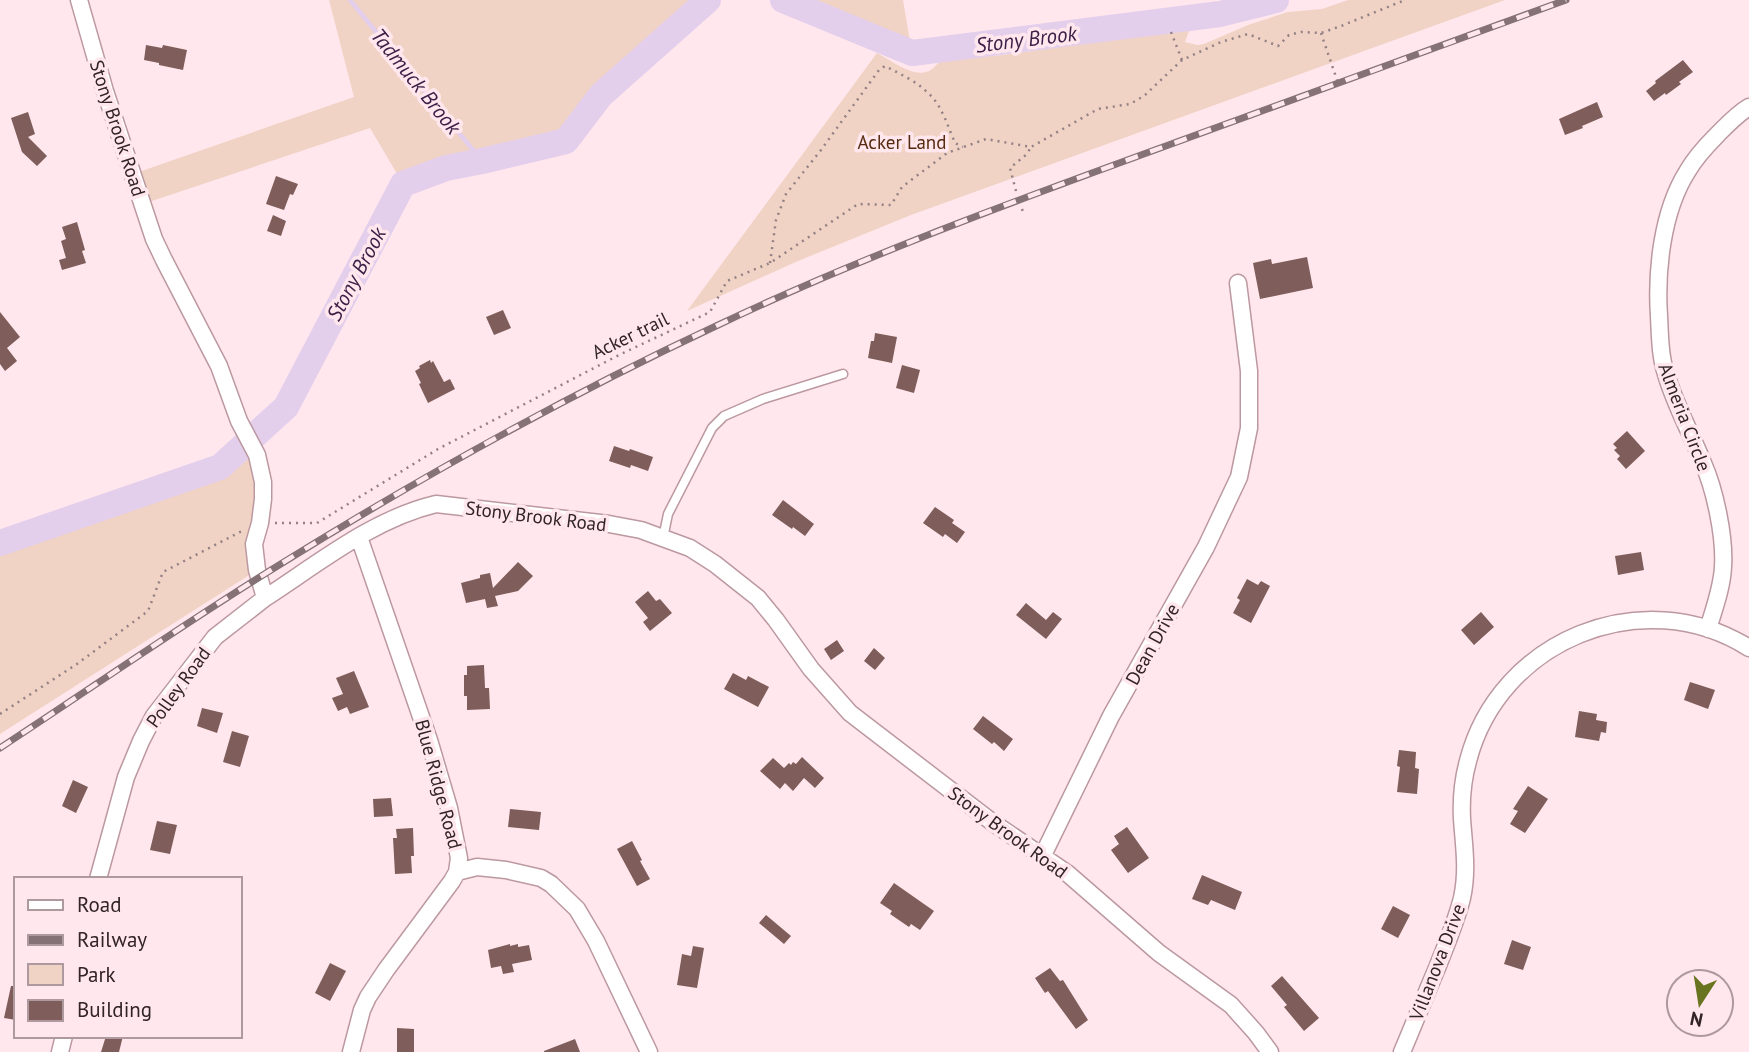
<svg xmlns="http://www.w3.org/2000/svg" width="1749" height="1052" viewBox="0 0 1749 1052" font-family="'PT Sans',sans-serif">
<style>
.green{fill:#f0d3c4}
.lines{fill:none;stroke-linecap:round;stroke-linejoin:round}
.stream{stroke:#e3ceec;stroke-width:4.5}
.river{stroke:#e3ceec;stroke-width:26}
.building{fill:#7e5d5a}
.lane-casing{stroke:#bc98a1;stroke-width:11}
.street-casing{stroke:#bc98a1;stroke-width:19}
.path{stroke:#948186;stroke-width:2.5;stroke-dasharray:2 5;stroke-linecap:butt}
.lane{stroke:#fff;stroke-width:8}
.street{stroke:#fff;stroke-width:16}
.rail-casing{stroke:#847277;stroke-width:7}
.rail{stroke:#ffe7ed;stroke-width:4.5;stroke-dasharray:13;stroke-linecap:butt}
.labels{text-anchor:middle;dominant-baseline:central;stroke-width:7;stroke-linejoin:round;paint-order:stroke}
.street-label{font-size:19px;fill:#312327;stroke:#ffe7ed}
.park-label{font-size:19px;fill:#572a10;stroke:#ffe7ed}
.water-label{font-size:21px;font-style:italic;fill:#3d2048;stroke:#ffe7ed}
</style>
<rect width="100%" height="100%" fill="#ffe7ed"/>
<!-- green -->
<path class="green" d="M329 0H708L601 95 566 141 482 161 403 184 370 128 143 204 133 174 354 97Z
M783 0H903L912 53Z
M1348 0H1505L911 215 798 261 687 311 877 53C891 60 915 80 931 70 936 66 939 61 944 59L1003 55 1087 43 1171 25 1187 27 1189 31 1185 42 1197 45 1204 44 1248 25 1288 12 1322 9Z
M257 455V570L0 734V543Z"/>
<g class="lines">
<!-- stream -->
<path class="stream" d="M350 0 482 161"/>
<!-- river -->
<path class="river" d="M783 0 912 53 1220 14 1276 0
M0 543 220 467 286 407 403 184 446 168 482 161 566 141 601 95 708 0"/>
</g>
<!-- building -->
<path class="building" d="M146 45 162 48 163 45 187 50 183 70 159 65V63L144 60Z
M1683 60 1693 72 1679 82 1681 84 1666 95 1665 93 1654 101 1646 91 1656 83 1655 81Z
M1597 102 1603 117 1582 126 1583 128 1565 135 1559 119Z
M28 112 35 134 28 137 47 156 37 166 22 152 11 118Z
M276 176 298 184 293 195 290 194 284 210 266 204Z
M273 215 286 221 281 236 267 231Z
M77 222 85 250 82 251 86 263 62 270 59 260 66 258 61 241 66 239 62 227Z
M1307 257 1313 288 1260 299 1253 263 1271 259 1272 264Z
M503 310 511 328 494 335 486 317Z
M0 312 20 337 7 348 17 361 5 371 0 364Z
M875 333 897 337 892 363 868 358 871 341H874Z
M430 360 431 363 433 361 444 382 450 379 455 389 428 403 419 384 421 383 415 371 420 368 419 366Z
M902 365 920 370 914 393 896 388Z
M1627 431 1645 451 1626 469 1617 459 1620 456 1614 450 1617 448 1613 444Z
M614 446 629 451 630 449 653 457 648 471 631 465 630 468 609 461Z
M783 500 814 524 805 536 793 527 792 529 772 515Z
M935 507 954 520 952 523 965 532 957 543 945 534 943 537 923 523Z
M1641 552 1644 570 1618 575 1615 556Z
M518 562 533 576 518 591 495 596 498 606 487 608 485 599 466 603 461 583 480 578V575L490 573 493 588Z
M1247 579 1258 585 1261 581 1270 586 1251 623 1233 613 1240 600 1237 598Z
M648 591 656 601 660 599 672 613 650 631 643 622 648 618 635 602Z
M1026 603 1046 620 1053 612 1062 619 1046 639 1016 615Z
M1481 612 1494 627 1474 645 1461 630Z
M837 640 844 651 831 660 824 649Z
M874 648 885 658 875 670 864 661Z
M484 665 485 688H489L490 709 467 710V696H464V675H467V666Z
M354 671 369 707 350 714 347 707 338 711 332 698 343 694 336 678Z
M733 673 746 680 748 676 769 687 758 707 724 689Z
M1690 682 1715 690 1708 709 1684 700Z
M202 708 223 713 217 733 197 726Z
M1579 711 1597 714 1596 720 1607 722 1606 733 1601 732 1599 741 1575 737Z
M983 716 1013 739 1004 751 994 742 992 744 973 729Z
M232 731 249 736 240 767 223 762Z
M1399 750 1416 752 1415 768 1419 769 1417 794 1397 792 1400 767 1397 766Z
M802 757 824 778 815 788 804 778 793 791 785 783 780 789 760 771 773 758 784 768 789 763 791 765 793 762 796 764Z
M73 780 88 787 76 813 62 806Z
M1528 786 1548 799 1525 833 1510 824 1518 811 1513 809Z
M391 798 393 816 374 817 373 799Z
M510 809 541 812 539 830 508 827Z
M157 821 177 825 170 854 150 850Z
M1127 827 1149 858 1128 873 1111 850 1119 844 1114 836Z
M413 828 414 856H411L412 873 395 874 393 838H397L396 829Z
M632 841 642 860 640 861 650 879 637 886 617 849Z
M1202 875 1242 892 1235 910 1211 900 1208 905 1192 899Z
M894 883 934 911 920 930 911 924 909 927 890 914 892 911 880 903Z
M1393 906 1410 915 1398 938 1381 929Z
M766 915 791 936 784 944 759 923Z
M1512 940 1531 947 1523 970 1504 964Z
M510 944V946L518 944V947L529 945 532 960 512 964 514 972 503 974 501 966 491 968 488 950Z
M693 946 704 948 697 988 677 985 682 954 691 956Z
M330 963 346 971 330 1001 315 993Z
M1050 968 1060 981 1063 980 1088 1020 1076 1029 1048 991 1045 993 1035 978Z
M1282 976 1319 1018 1304 1031 1284 1007 1287 1005 1271 986Z
M11 986H16V1020L4 1018Z
M397 1028 414 1029V1052H397Z
M106 1036H123L119 1052H101Z
M575 1039 580 1052H544V1051Z"/>
<g class="lines">
<!-- lane casing -->
<g class="lane-casing">
<path id="lane" d="M663 538 668 514 712 428 724 416 763 399 843 374"/>
</g>
<!-- street casing -->
<g class="street-casing">
<path id="street" d="M79 0 105 91 154 239 164 260 219 366 239 421 257 455 263 482V499L260 523 254 544 257 570 265 598C319 563 373 519 436 504L609 524 641 530 690 548 715 564 758 598 776 620 811 669 850 713 992 822 1067 873 1159 953 1231 1005 1256 1033 1270 1052
M1708 629C1714 609 1722 588 1723 567 1725 537 1715 490 1703 463 1691 433 1675 405 1666 374 1660 356 1660 336 1659 316 1656 271 1662 212 1687 172 1695 158 1706 146 1717 135 1727 125 1737 114 1749 107
M1043 855 1111 716 1206 547 1239 477 1249 428V371L1238 283
M457 872 477 867 506 870 541 878 551 884 577 909 596 941 649 1052
M98 879 126 777 141 741 154 716 215 637 265 598
M60 1052 64 1036
M351 1052 362 1010 368 997 386 970 452 881 457 872 459 858 449 808 429 740 359 537
M1402 1052C1414 1024 1425 996 1437 968 1446 945 1456 922 1462 898 1468 870 1464 847 1462 819 1461 800 1463 779 1468 761 1499 640 1643 581 1749 648"/>
</g>
<!-- path -->
<path class="path" d="M1171 32 1182 60
M1321 33 1338 83
M1016 191 1010 168 1027 154 1031 147
M1022 209 1024 215
M770 263 776 220 786 194 821 150 879 70 885 66C900 74 916 81 928 93 942 105 948 127 955 143L963 147
M275 523H317L438 449 619 355 710 312 727 281 770 263 858 204 891 205 902 187 947 153 986 139 1031 147 1098 109 1130 104 1144 96 1182 60 1221 42 1248 34 1278 46 1289 35 1301 32 1321 33 1341 26 1405 0
M0 714 77 664 148 611 163 572 242 531"/>
<!-- lane -->
<use href="#lane" class="lane"/>
<!-- street -->
<use href="#street" class="street"/>
<!-- rail casing -->
<g class="rail-casing">
<path id="rail" d="M0 748C90 689 179 627 271 570 414 481 562 398 716 326 861 257 1012 202 1163 147 1297 98 1432 49 1566 0"/>
</g>
<!-- rail -->
<use href="#rail" class="rail"/>
</g>
<g class="labels">
<!-- street labels -->
<g class="street-label">
<text transform="translate(118 128) rotate(72)">Stony Brook Road</text>
<text transform="translate(630 335) rotate(-26)">Acker trail</text>
<text transform="translate(1685 417) rotate(69)">Almeria Circle</text>
<text transform="translate(536 516) rotate(7)">Stony Brook Road</text>
<text transform="translate(1152 644) rotate(-61)">Dean Drive</text>
<text transform="translate(178 687) rotate(-54)">Polley Road</text>
<text transform="translate(439 784) rotate(75)">Blue Ridge Road</text>
<text transform="translate(1008 832) rotate(36)">Stony Brook Road</text>
<text transform="translate(1437 962) rotate(-69)">Villanova Drive</text>
</g>
<!-- park labels -->
<g class="park-label">
<text x="902" y="142">Acker Land</text>
</g>
<!-- water labels -->
<g class="water-label">
<text transform="translate(1026 39) rotate(-7)">Stony Brook</text>
<text transform="translate(416 81) rotate(51)">Tadmuck Brook</text>
<text transform="translate(356 274) rotate(-62)">Stony Brook</text>
</g>
</g>
<!-- legend -->
<rect x="14" y="877" width="228" height="161" fill="#ffe7ed" stroke="#ad999e" stroke-width="2"/>
<rect x="28" y="900" width="35" height="10" fill="#ffffff" stroke="#ad999e" stroke-width="2"/>
<text x="77" y="912" font-size="21" fill="#312327">Road</text>
<rect x="28" y="935" width="35" height="10" fill="#847277" stroke="#ad999e" stroke-width="2"/>
<text x="77" y="947" font-size="21" fill="#312327">Railway</text>
<rect x="28" y="964" width="35" height="21" fill="#f0d3c4" stroke="#ad999e" stroke-width="2"/>
<text x="77" y="982" font-size="21" fill="#312327">Park</text>
<rect x="28" y="1000" width="35" height="21" fill="#7e5d5a" stroke="#ad999e" stroke-width="2"/>
<text x="77" y="1017" font-size="21" fill="#312327">Building</text>
<!-- north arrow -->
<g transform="translate(1700 1003) rotate(192)"><circle r="33" fill="#ffe7ed" stroke="#ad999e" stroke-width="2"/>
<path d="M0-5L12 26L0 18L-12 26Z" fill="#68741f"/>
<text y="-10" font-size="19" font-weight="bold" text-anchor="middle" fill="#312327">N</text>
</g>
</svg>
